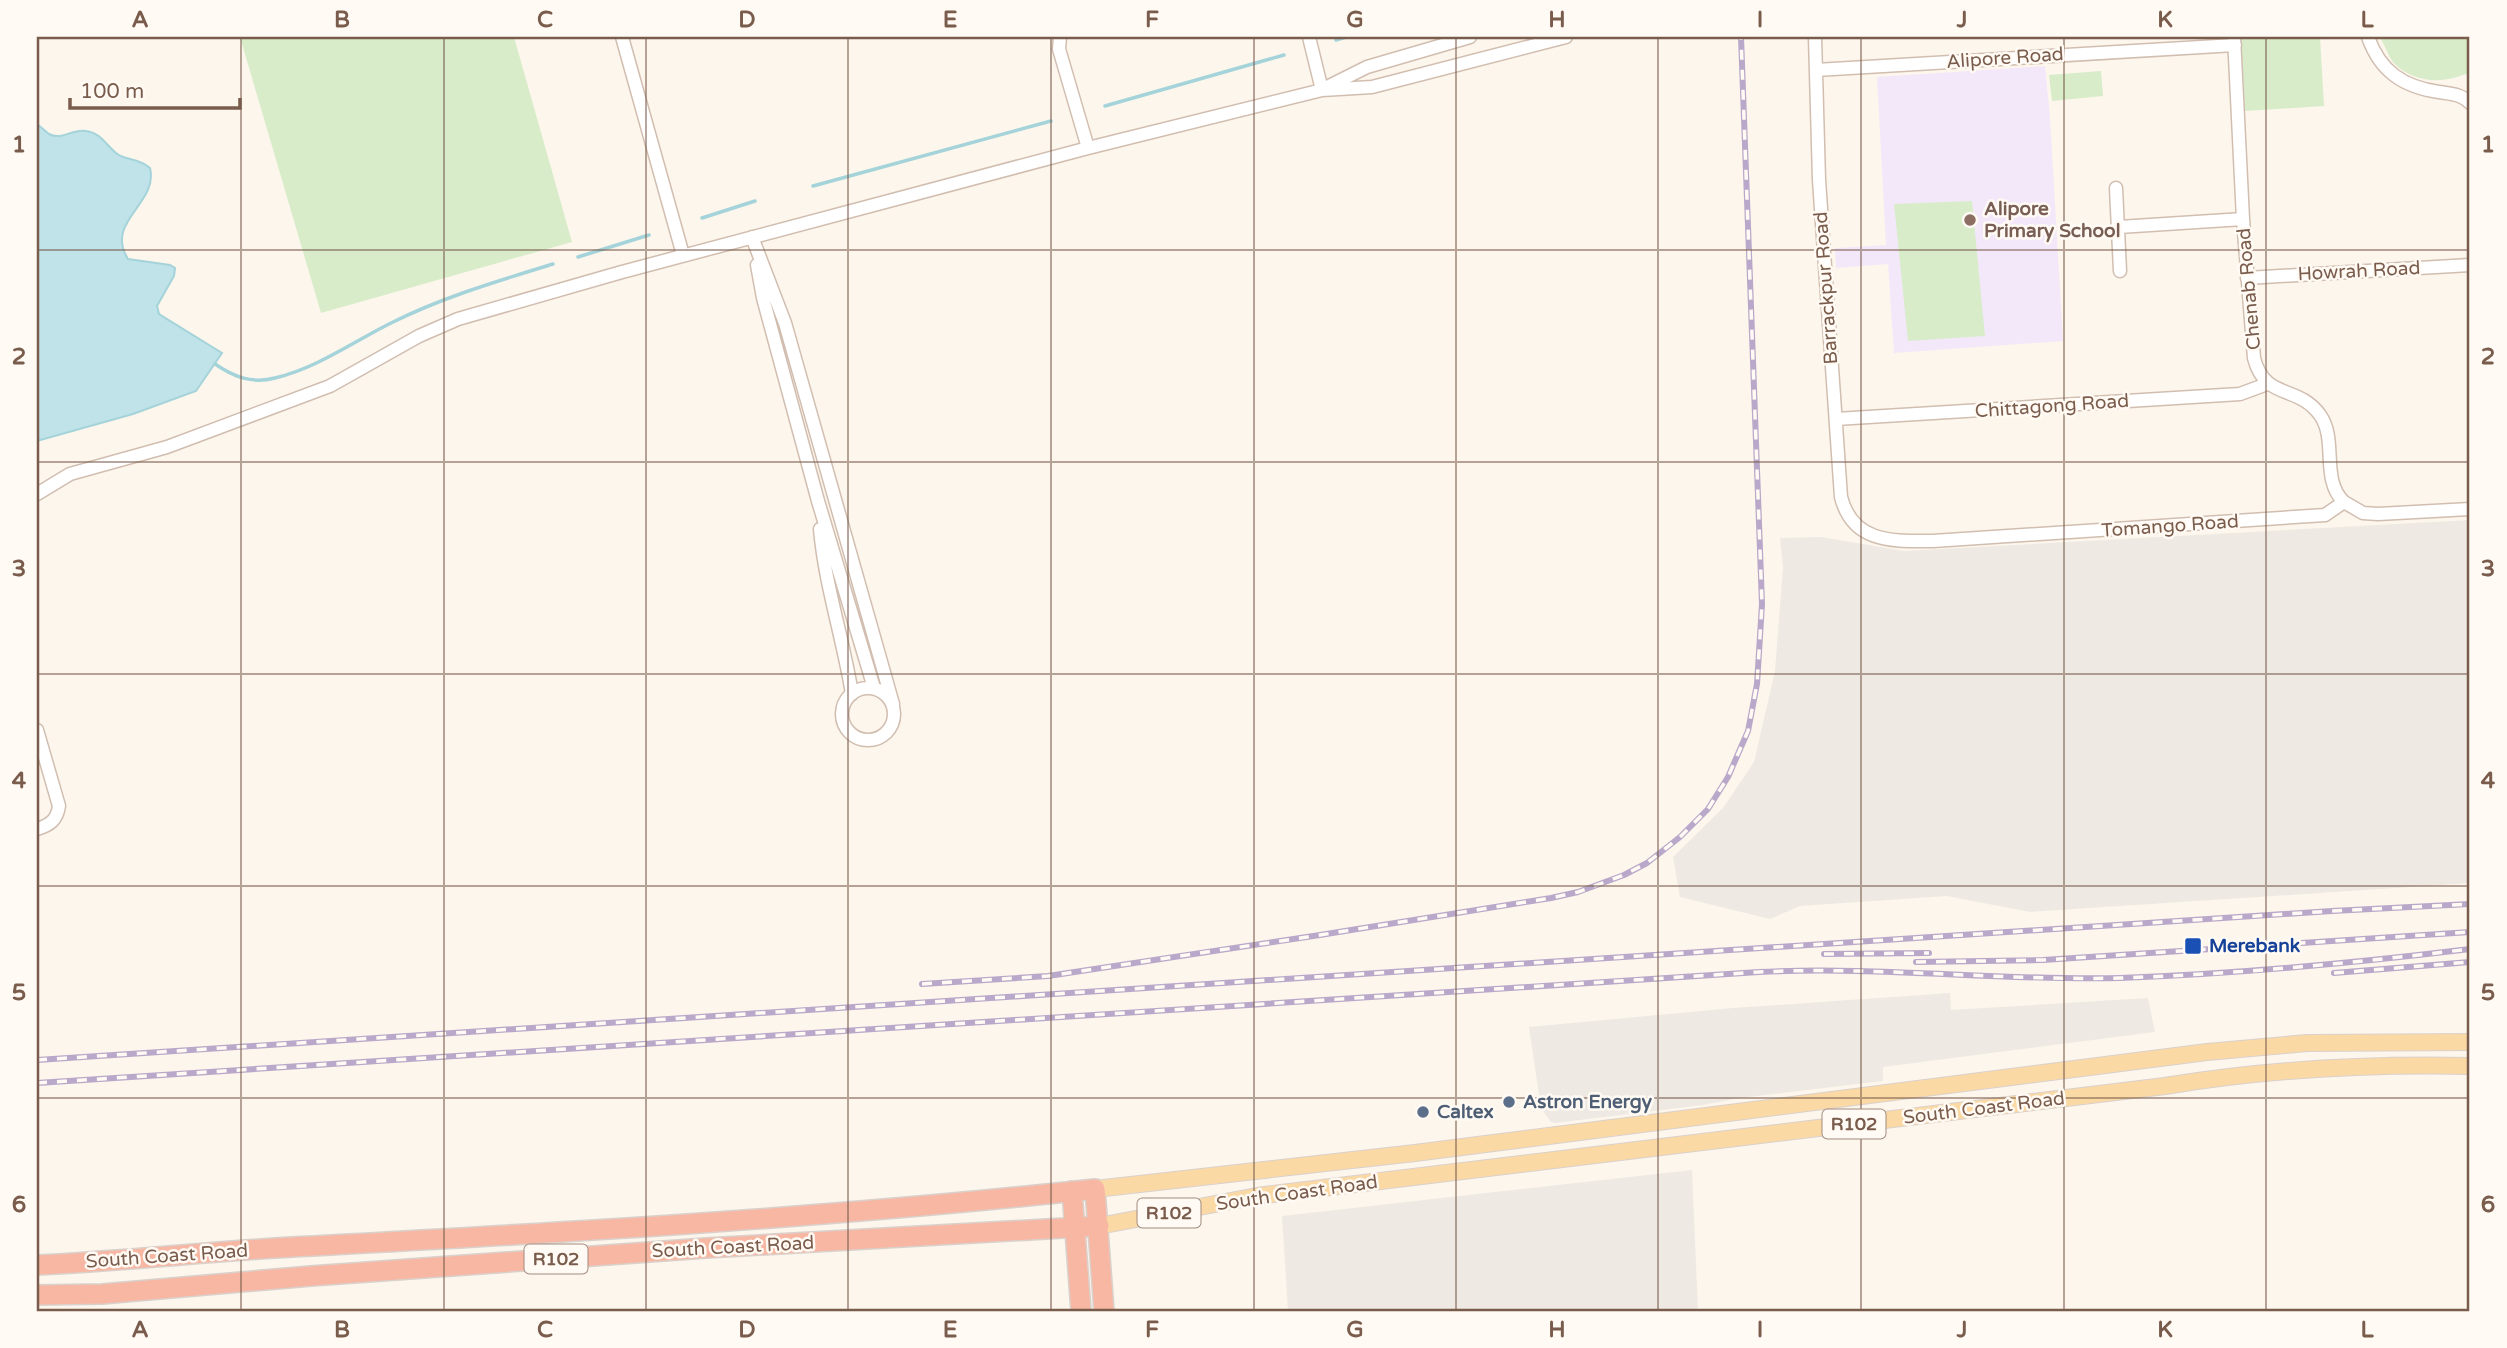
<svg xmlns="http://www.w3.org/2000/svg" width="2507" height="1348" viewBox="0 0 2507 1348" font-family="'Varela Round',sans-serif">
<style>
.industrial{fill:#efe9e4}
.education{fill:#f3e8fa}
.green{fill:#d8ecc9}
.water{fill:#bfe3e8;stroke:#a5d3da;stroke-width:2}
.lines{fill:none;stroke-linecap:round;stroke-linejoin:round}
.stream{stroke:#a5d3da;stroke-width:3.5}
.minor-casing{stroke:#d1beb0;stroke-width:15}
.major-casing{stroke:#dad1cd;stroke-width:18}
.highway-casing{stroke:#dad1cd;stroke-width:22}
.minor{stroke:#fff;stroke-width:12}
.major{stroke:#fbd9a5;stroke-width:16}
.highway{stroke:#f7b7a3;stroke-width:19}
.rail-casing{stroke:#b9a8c9;stroke-width:6}
.rail{stroke:#fffaf3;stroke-width:3.5;stroke-dasharray:10;stroke-linecap:butt}
.grid{fill:none;stroke:#7a5c4d;stroke-width:2;stroke-opacity:0.55}
.education-dot{fill:#8d6e63;stroke:#fffaf3;stroke-width:2.5}
.transit-dot{fill:#1a4fb4;stroke:#fffaf3;stroke-width:2.5}
.service-dot{fill:#5c6f8a;stroke:#fffaf3;stroke-width:2.5}
.labels{text-anchor:middle;dominant-baseline:central;stroke-width:5;stroke-linejoin:round;paint-order:stroke}
.shield{fill:#fffaf3;stroke:#a28b7f;stroke-width:2}
.shield-label{font-size:18px;font-weight:bold;fill:#7a5c4d}
.street-label{font-size:19px;fill:#7a5c4d;stroke:#fffaf3}
.education-label{font-size:19px;font-weight:bold;fill:#785e54;stroke:#fffaf3;text-anchor:start}
.transit-label{font-size:19px;font-weight:bold;fill:#164399;stroke:#fffaf3;text-anchor:start}
.service-label{font-size:19px;font-weight:bold;fill:#4e5e75;stroke:#fffaf3;text-anchor:start}
.neatline{fill:none;stroke:#7a5c4d;stroke-width:2.5}
.grid-label{font-size:23px;text-anchor:middle;font-weight:bold;fill:#7a5c4d}
</style>
<rect width="100%" height="100%" fill="#fdf6ec"/>
<!-- industrial -->
<path class="industrial" d="M2470 520V883L2030 912 1947 896 1800 906 1770 919 1680 897 1673 857 1723 808 1754 762 1775 671 1783 567 1780 538 1821 537 1904 551Z
M1950 993 1951 1010 2148 998 2155 1032 1883 1067V1081L1739 1098 1703 1105 1555 1123 1551 1122 1541 1108 1529 1027 1733 1008Z
M1692 1170 1698 1311H1288L1282 1216Z"/>
<!-- education -->
<path class="education" d="M2045 66 2050 117 2063 341 1894 353 1888 264 1836 268 1835 248 1886 245 1877 77Z"/>
<!-- green -->
<path class="green" d="M240 37H514L572 242 321 313Z
M2241 37H2320L2324 106 2245 111Z
M2380 37H2470V78L2466 74C2442 84 2412 83 2393 62 2388 55 2384 44 2380 37Z
M2101 71 2103 96 2052 101 2049 75Z
M1972 201 1985 336 1908 341 1894 204Z"/>
<!-- water -->
<path class="water" d="M37 124C41 127 45 131 49 134 62 141 73 128 86 131 101 133 105 144 116 153 125 161 137 157 150 168 159 204 104 221 128 259L170 265 175 268 174 276 157 306 159 314 222 353 196 391 133 414 37 441Z"/>
<g class="lines">
<!-- stream -->
<path class="stream" d="M1336 40 1346 37
M1105 106 1284 55
M813 186 1051 121
M702 218 755 201
M578 257 649 235
M215 364C234 377 252 384 275 378 317 368 353 342 391 323 443 297 498 281 553 264"/>
<!-- minor casing -->
<g class="minor-casing">
<path id="minor" d="M622 37 683 255
M1060 37 1059 49 1088 148
M1309 37 1322 90
M1815 37 1819 180 1841 497C1853 544 1894 541 1933 541L2325 515 2344 502 2363 513 2378 514 2470 509
M2234 37 2243 219 2254 358C2265 401 2298 384 2320 415 2338 440 2320 479 2344 502
M2368 37C2380 71 2403 87 2439 92 2452 94 2461 94 2470 103
M1816 70 2235 45
M1329 86 1367 67 1470 37
M2116 188 2120 271
M2119 227 2243 219
M752 237 785 323 893 704
M757 265 763 298 818 501 874 688
M2247 278 2470 265
M1836 419 2240 394 2267 384
M37 494 70 474 167 447 330 386 419 336 458 319 622 272 1088 148 1322 90 1372 87 1566 37
M820 529C825 585 843 638 852 694
M842 714a26 26 0 1 1 52 0a26 26 0 1 1-52 0Z
M37 730 59 806C57 820 50 825 37 829"/>
</g>
<!-- major casing -->
<g class="major-casing">
<path id="major" d="M1095 1189 1415 1153 2207 1052 2307 1043 2470 1042
M1099 1226 1257 1196 2165 1086C2266 1069 2367 1064 2470 1066"/>
</g>
<!-- highway casing -->
<g class="highway-casing">
<path id="highway" d="M1072 1191 1081 1311
M37 1265C129 1261 221 1250 313 1246 575 1232 835 1217 1095 1189L1104 1311
M37 1295 102 1294 311 1276 706 1248 1099 1226"/>
</g>
<!-- minor -->
<use href="#minor" class="minor"/>
<!-- major -->
<use href="#major" class="major"/>
<!-- highway -->
<use href="#highway" class="highway"/>
<!-- rail casing -->
<g class="rail-casing">
<path id="rail" d="M1824 954 1929 953
M1916 962 2043 960 2470 932
M2334 973 2470 962
M922 984 1048 976 1320 935 1551 898 1578 892 1624 875 1647 863 1680 837 1708 809 1728 777 1748 731 1757 684 1762 604 1741 37
M37 1060 2332 911 2470 904
M37 1083 1759 972C1879 966 2000 981 2120 978 2237 974 2354 963 2470 949"/>
</g>
<!-- rail -->
<use href="#rail" class="rail"/>
</g>
<!-- grid -->
<path class="grid" d="M241 37V1311M444 37V1311M646 37V1311M848 37V1311M1051 37V1311M1254 37V1311M1456 37V1311M1658 37V1311M1861 37V1311M2064 37V1311M2266 37V1311M37 250H2470M37 462H2470M37 674H2470M37 886H2470M37 1098H2470"/>
<!-- markers -->
<circle class="education-dot" cx="1970" cy="220" r="7"/>
<rect class="transit-dot" x="2184" y="937" width="18" height="18" rx="3.5"/>
<g class="service-dot">
<circle cx="1509" cy="1102" r="7"/>
<circle cx="1423" cy="1112" r="7"/>
</g>
<g class="labels">
<!-- shield labels -->
<g class="shield">
<rect x="1822.5" y="1109.5" width="63" height="29" rx="5"/>
<rect x="1137.5" y="1198.5" width="63" height="29" rx="5"/>
<rect x="524.5" y="1244.5" width="63" height="29" rx="5"/>
</g>
<g class="shield-label">
<text x="1854" y="1124">R102</text>
<text x="1169" y="1213">R102</text>
<text x="556" y="1259">R102</text>
</g>
<!-- street labels -->
<g class="street-label">
<text transform="translate(2005 58) rotate(-4)">Alipore Road</text>
<text transform="translate(2359 271) rotate(-3)">Howrah Road</text>
<text transform="translate(1826 288) rotate(-94)">Barrackpur Road</text>
<text transform="translate(2249 289) rotate(-95)">Chenab Road</text>
<text transform="translate(2052 406) rotate(-4)">Chittagong Road</text>
<text transform="translate(2170 526) rotate(-4)">Tomango Road</text>
<text transform="translate(1984 1108) rotate(-7)">South Coast Road</text>
<text transform="translate(1297 1193) rotate(-8)">South Coast Road</text>
<text transform="translate(733 1247) rotate(-3)">South Coast Road</text>
<text transform="translate(167 1256) rotate(-4)">South Coast Road</text>
</g>
<!-- education labels -->
<g class="education-label">
<text x="1984" y="209">Alipore<tspan x="1984" dy="22">Primary School</tspan></text>
</g>
<!-- transit labels -->
<g class="transit-label">
<text x="2209" y="946">Merebank</text>
</g>
<!-- service labels -->
<g class="service-label">
<text x="1523" y="1102">Astron Energy</text>
<text x="1437" y="1112">Caltex</text>
</g>
</g>
<!-- border -->
<rect width="2507" height="1348" fill="none" stroke="#fffaf3" stroke-width="77"/>
<!-- scale -->
<path d="M70 98v10h170v-10" fill="none" stroke="#7a5c4d" stroke-width="3.5"/>
<text x="80" y="98" font-size="21" fill="#7a5c4d" stroke="#fffaf3" stroke-width="5" paint-order="stroke">100 m</text>
<rect x="38" y="38" width="2430" height="1272" class="neatline"/>
<g class="grid-label">
<text x="140" y="27">A</text>
<text x="342" y="27">B</text>
<text x="545" y="27">C</text>
<text x="747" y="27">D</text>
<text x="950" y="27">E</text>
<text x="1152" y="27">F</text>
<text x="1355" y="27">G</text>
<text x="1557" y="27">H</text>
<text x="1760" y="27">I</text>
<text x="1962" y="27">J</text>
<text x="2165" y="27">K</text>
<text x="2367" y="27">L</text>
<text x="19" y="152">1</text>
<text x="2488" y="152">1</text>
<text x="19" y="364">2</text>
<text x="2488" y="364">2</text>
<text x="19" y="576">3</text>
<text x="2488" y="576">3</text>
<text x="19" y="788">4</text>
<text x="2488" y="788">4</text>
<text x="19" y="1000">5</text>
<text x="2488" y="1000">5</text>
<text x="19" y="1212">6</text>
<text x="2488" y="1212">6</text>
<text x="140" y="1337">A</text>
<text x="342" y="1337">B</text>
<text x="545" y="1337">C</text>
<text x="747" y="1337">D</text>
<text x="950" y="1337">E</text>
<text x="1152" y="1337">F</text>
<text x="1355" y="1337">G</text>
<text x="1557" y="1337">H</text>
<text x="1760" y="1337">I</text>
<text x="1962" y="1337">J</text>
<text x="2165" y="1337">K</text>
<text x="2367" y="1337">L</text>
</g>
</svg>
